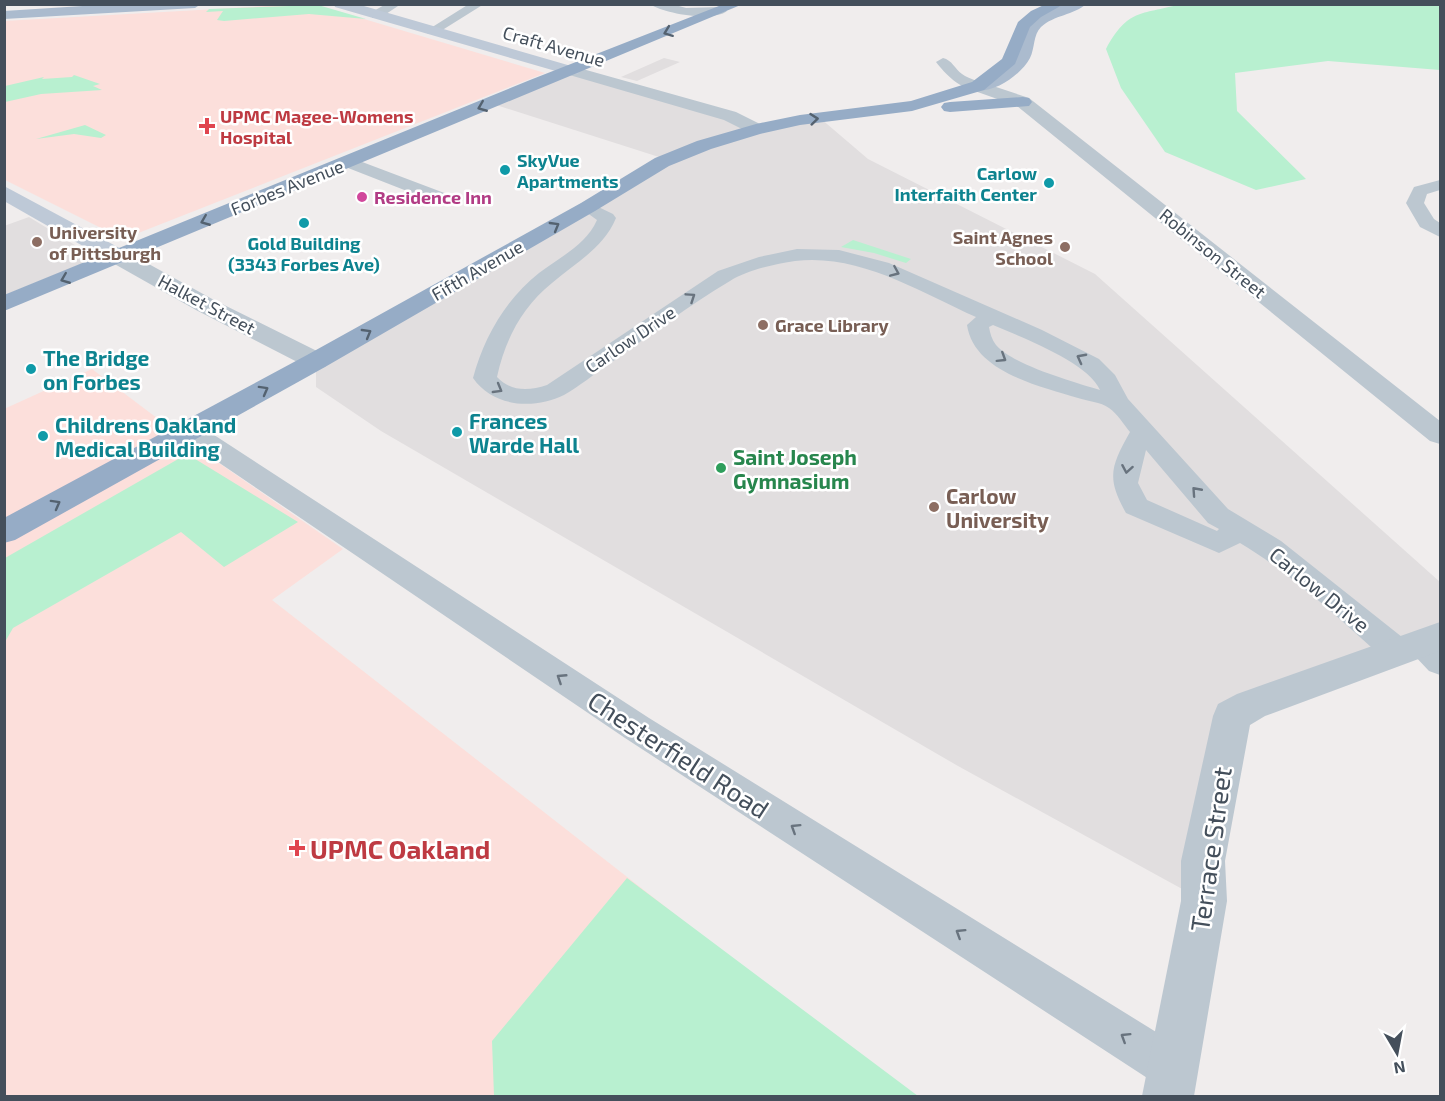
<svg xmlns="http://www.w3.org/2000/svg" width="1445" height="1101" viewBox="0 0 1445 1101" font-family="'Exo 2',sans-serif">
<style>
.education{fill:#e1dedf}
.medical{fill:#fcdfdb}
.green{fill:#b8f0d0}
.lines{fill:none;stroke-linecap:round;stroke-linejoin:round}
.minor{fill:#bcc7d0;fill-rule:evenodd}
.tertiary{fill:#bcc7d0;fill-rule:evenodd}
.secondary{fill:#bec9d7;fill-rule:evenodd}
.primary{fill:#abbbce;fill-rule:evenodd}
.trunk{fill:#96acc6;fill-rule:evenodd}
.oneway{stroke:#546270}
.oneway2{stroke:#68737e}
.health-dot{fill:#e0444e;stroke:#fff;stroke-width:2}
.culture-dot{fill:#0f9aa8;stroke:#fff;stroke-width:2}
.hotel-dot{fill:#d1479c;stroke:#fff;stroke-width:2}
.education-dot{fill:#8d6e63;stroke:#fff;stroke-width:2}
.leisure-dot{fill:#2e9e5b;stroke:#fff;stroke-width:2}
.labels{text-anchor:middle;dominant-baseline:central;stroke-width:5;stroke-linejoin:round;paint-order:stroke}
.far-street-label{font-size:18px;fill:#444f5b;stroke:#fff}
.far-health-label{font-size:18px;font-weight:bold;fill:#be3a42;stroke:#fff;text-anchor:start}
.far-culture-label{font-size:18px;font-weight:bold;fill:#0d838f;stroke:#fff;text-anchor:start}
.far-hotel-label{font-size:18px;font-weight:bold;fill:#b23c85;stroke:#fff;text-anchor:start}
.far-education-label{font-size:18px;font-weight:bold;fill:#785e54;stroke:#fff;text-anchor:start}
.culture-label{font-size:21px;font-weight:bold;fill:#0d838f;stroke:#fff;text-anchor:start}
.leisure-label{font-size:21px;font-weight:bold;fill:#27864d;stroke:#fff;text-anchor:start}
.education-label{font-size:21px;font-weight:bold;fill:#785e54;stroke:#fff;text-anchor:start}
.street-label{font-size:21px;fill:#444f5b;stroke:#fff}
.near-street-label{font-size:26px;fill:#444f5b;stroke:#fff}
.near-health-label{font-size:26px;font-weight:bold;fill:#be3a42;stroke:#fff;text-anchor:start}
</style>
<rect width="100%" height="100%" fill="#f0eded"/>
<!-- education -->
<path class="education" d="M664 58 680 62 637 81 621 77Z
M572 71 756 129 820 118 868 159 1095 274 1440 582V635L1251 705 1204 901 958 766 381 431 316 387V361L659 157 490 103Z
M29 217 96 258 5 295 4 226Z"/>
<!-- medical -->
<path class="medical" d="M287 5H317L545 73 123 239 5 180 4 21Z
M92 369 190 443 343 549 272 600 908 1096H5L4 409Z"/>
<!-- green -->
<path class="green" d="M318 5 366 19 309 14 224 21 217 20 223 11 206 12 209 9Z
M1177 5H1440V70L1328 61 1235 73 1237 111 1306 179 1256 190 1165 152 1121 88 1106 49C1127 11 1137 15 1177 5Z
M74 75 100 84 93 86 102 90 41 94 5 102V86L44 77 42 79 72 77Z
M85 125 106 135 101 138 74 134 36 139Z
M853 240 911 259 906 263 874 253 841 247Z
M187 454 298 522 224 567 181 532 13 628 5 642V558Z
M627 878 918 1096H494L492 1041Z"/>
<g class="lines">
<!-- minor -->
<path class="minor" d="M386 4H401L380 18H372V12Z
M469 4H484L436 34H428L426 31Z
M650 4H672L686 8 721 7 727 11C714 22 664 14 650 4Z
M943 58C952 60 955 69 962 74 970 80 979 80 985 86L983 89C964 94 946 75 936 62Z
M349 157 447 194 450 198 447 202H435L343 166 341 162Z
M1440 180V190L1427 194 1424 203 1434 219 1440 223V237L1420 227 1406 203 1414 187Z
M588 202 613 214 616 218C603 249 576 262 552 283 522 307 505 340 497 377 511 392 529 391 547 385L718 271 759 257 797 249 839 250 889 263 1042 330 1099 359 1115 375 1128 399 1228 509 1281 541 1407 641 1411 634C1424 630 1431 632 1440 642V675L1429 671 1413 654 1409 661 1398 665 1387 661C1340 620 1294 575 1240 543L1219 553 1126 513C1106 478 1111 466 1130 432 1124 425 1117 413 1109 408 1101 402 1087 401 1078 398 1039 386 974 372 967 325L976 317C920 292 859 253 795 261 775 264 747 270 730 281 688 306 649 336 609 364 594 374 580 386 564 395 534 410 493 407 473 378 484 337 506 299 539 273 560 257 586 245 597 220L579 207 582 203ZM993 325C1021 337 1088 362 1100 390 1074 382 1013 365 996 345 992 340 990 333 989 327ZM1146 450 1208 523 1219 529 1217 531 1147 500 1138 483Z
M188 424 208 431 649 718 1190 1053 1196 1069 1190 1085 1174 1091 1158 1085 625 738 190 443 179 438 176 432 179 426Z"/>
<!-- tertiary -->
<path class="tertiary" d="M572 66 736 112 762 125 765 129 762 133H750L724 120 566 74 564 71Z
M978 81 1029 98 1440 421V444L1430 441 1017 106 972 90 970 86Z
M119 250 127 252 214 300 325 355 329 361 325 367 316 369 307 367 196 310 111 262 108 257 111 252Z
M1440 622V651L1265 716 1250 725 1225 861 1227 901 1194 1096H1142L1181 901V861L1213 716 1218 704 1237 694Z"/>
<!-- secondary -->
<path class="secondary" d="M334 4H357L578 68 580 71 578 74H566L335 7Z
M4 186 127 252 130 257 127 262 119 264 111 262 4 201Z"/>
<!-- primary -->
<path class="primary" d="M114 4H201L195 8 4 19V11Z
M1065 4H1086C1074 15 1054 15 1041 27 1033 35 1035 48 1030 58 1021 75 993 95 972 90L970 86C977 76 997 75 1007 66 1017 58 1018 48 1021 37 1027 17 1048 11 1065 4Z"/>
<!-- trunk -->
<path class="trunk" d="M724 4H743L4 311V295L530 80Z
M1046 4H1064L1041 17 1030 27 1015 64 984 90 912 111 800 125 760 134 711 149 669 166 595 211 325 367 15 540 4 543V518L307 355 581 203 655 158 697 141 756 124 800 115 911 101 972 82 1002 59 1018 22 1031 11Z
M1023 97 1029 98 1032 102 1029 106 950 112 944 111 941 107 944 103 950 102Z"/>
</g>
<!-- one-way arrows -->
<defs><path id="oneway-chevron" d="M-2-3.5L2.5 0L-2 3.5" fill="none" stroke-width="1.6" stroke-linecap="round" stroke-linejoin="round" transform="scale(1.5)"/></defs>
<g class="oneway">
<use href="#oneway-chevron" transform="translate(668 32) rotate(159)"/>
<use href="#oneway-chevron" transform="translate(482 107) rotate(158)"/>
<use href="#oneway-chevron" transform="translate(814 119) rotate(-6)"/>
<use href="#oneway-chevron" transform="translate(205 221) rotate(158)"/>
<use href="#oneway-chevron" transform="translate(555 226) rotate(-30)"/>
<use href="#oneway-chevron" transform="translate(65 279) rotate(158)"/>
<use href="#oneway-chevron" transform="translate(367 333) rotate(-30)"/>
<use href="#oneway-chevron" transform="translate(264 390) rotate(-29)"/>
<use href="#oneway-chevron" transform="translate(56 504) rotate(-29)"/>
</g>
<g class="oneway2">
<use href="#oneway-chevron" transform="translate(895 272) rotate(23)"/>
<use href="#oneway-chevron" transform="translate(691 297) rotate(-34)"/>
<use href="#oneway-chevron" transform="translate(1002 358) rotate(32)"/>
<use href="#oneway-chevron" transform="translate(1081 358) rotate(-152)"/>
<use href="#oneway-chevron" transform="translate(498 389) rotate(30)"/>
<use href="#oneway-chevron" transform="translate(1127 469) rotate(100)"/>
<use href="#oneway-chevron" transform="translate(1196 491) rotate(-132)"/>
<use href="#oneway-chevron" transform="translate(561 678) rotate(-147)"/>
<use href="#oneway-chevron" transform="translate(795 828) rotate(-148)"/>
<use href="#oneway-chevron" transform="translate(960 933) rotate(-148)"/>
<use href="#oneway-chevron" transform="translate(1125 1037) rotate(-148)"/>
</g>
<!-- markers -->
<g class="health-dot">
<path d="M204 117h6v6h6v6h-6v6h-6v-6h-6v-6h6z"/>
<path d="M294 839h6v6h6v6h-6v6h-6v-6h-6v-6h6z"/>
</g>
<g class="culture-dot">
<circle cx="505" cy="170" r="6"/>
<circle cx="1049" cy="183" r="6"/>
<circle cx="304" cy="223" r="6"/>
<circle cx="31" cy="369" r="6"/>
<circle cx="457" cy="432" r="6"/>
<circle cx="43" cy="436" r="6"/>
</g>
<circle class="hotel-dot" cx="362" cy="197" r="6"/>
<g class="education-dot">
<circle cx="37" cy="242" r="6"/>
<circle cx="1065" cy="247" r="6"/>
<circle cx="763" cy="325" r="6"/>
<circle cx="934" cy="507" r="6"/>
</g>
<circle class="leisure-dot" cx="721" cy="468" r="6"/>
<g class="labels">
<!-- far-street labels -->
<g class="far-street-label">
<text transform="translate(554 46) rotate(16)">Craft Avenue</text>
<text transform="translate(287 187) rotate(-22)">Forbes Avenue</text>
<text transform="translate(1213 253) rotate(39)">Robinson Street</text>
<text transform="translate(477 270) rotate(-30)">Fifth Avenue</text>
<text transform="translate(207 304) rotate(28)">Halket Street</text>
<text transform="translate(630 339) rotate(-34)">Carlow Drive</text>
</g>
<!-- far-health labels -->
<g class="far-health-label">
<text x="220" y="116">UPMC Magee-Womens<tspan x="220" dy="21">Hospital</tspan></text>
</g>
<!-- far-culture labels -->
<g class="far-culture-label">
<text x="517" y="160">SkyVue<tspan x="517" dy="21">Apartments</tspan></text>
<text x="1037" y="173" text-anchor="end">Carlow<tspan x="1037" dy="21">Interfaith Center</tspan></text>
<text x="304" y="243" text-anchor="middle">Gold Building<tspan x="304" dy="21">(3343 Forbes Ave)</tspan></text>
</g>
<!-- far-hotel labels -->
<g class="far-hotel-label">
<text x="374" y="197">Residence Inn</text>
</g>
<!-- far-education labels -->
<g class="far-education-label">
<text x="49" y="232">University<tspan x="49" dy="21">of Pittsburgh</tspan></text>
<text x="1053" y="237" text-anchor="end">Saint Agnes<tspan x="1053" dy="21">School</tspan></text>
<text x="775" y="325">Grace Library</text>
</g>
<!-- culture labels -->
<g class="culture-label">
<text x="43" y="357">The Bridge<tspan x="43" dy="24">on Forbes</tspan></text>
<text x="469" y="420">Frances<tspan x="469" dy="24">Warde Hall</tspan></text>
<text x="55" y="424">Childrens Oakland<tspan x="55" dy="24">Medical Building</tspan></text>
</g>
<!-- leisure labels -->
<g class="leisure-label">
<text x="733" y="456">Saint Joseph<tspan x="733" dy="24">Gymnasium</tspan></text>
</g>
<!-- education labels -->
<g class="education-label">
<text x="946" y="495">Carlow<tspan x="946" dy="24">University</tspan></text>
</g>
<!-- street labels -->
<g class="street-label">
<text transform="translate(1320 589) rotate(39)">Carlow Drive</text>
</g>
<!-- near-street labels -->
<g class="near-street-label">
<text transform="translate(679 754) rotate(33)">Chesterfield Road</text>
<text transform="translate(1210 849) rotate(-82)">Terrace Street</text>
</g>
<!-- near-health labels -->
<g class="near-health-label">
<text x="310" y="848">UPMC Oakland</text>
</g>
</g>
<!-- border -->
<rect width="1445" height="1101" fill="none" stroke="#444f5b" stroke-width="12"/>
<!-- north arrow -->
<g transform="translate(1397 1053) rotate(170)" stroke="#ffffff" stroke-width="4.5" paint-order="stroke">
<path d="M0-4.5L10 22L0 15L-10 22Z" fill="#444f5b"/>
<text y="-9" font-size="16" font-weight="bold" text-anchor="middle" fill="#444f5b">N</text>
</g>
</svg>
